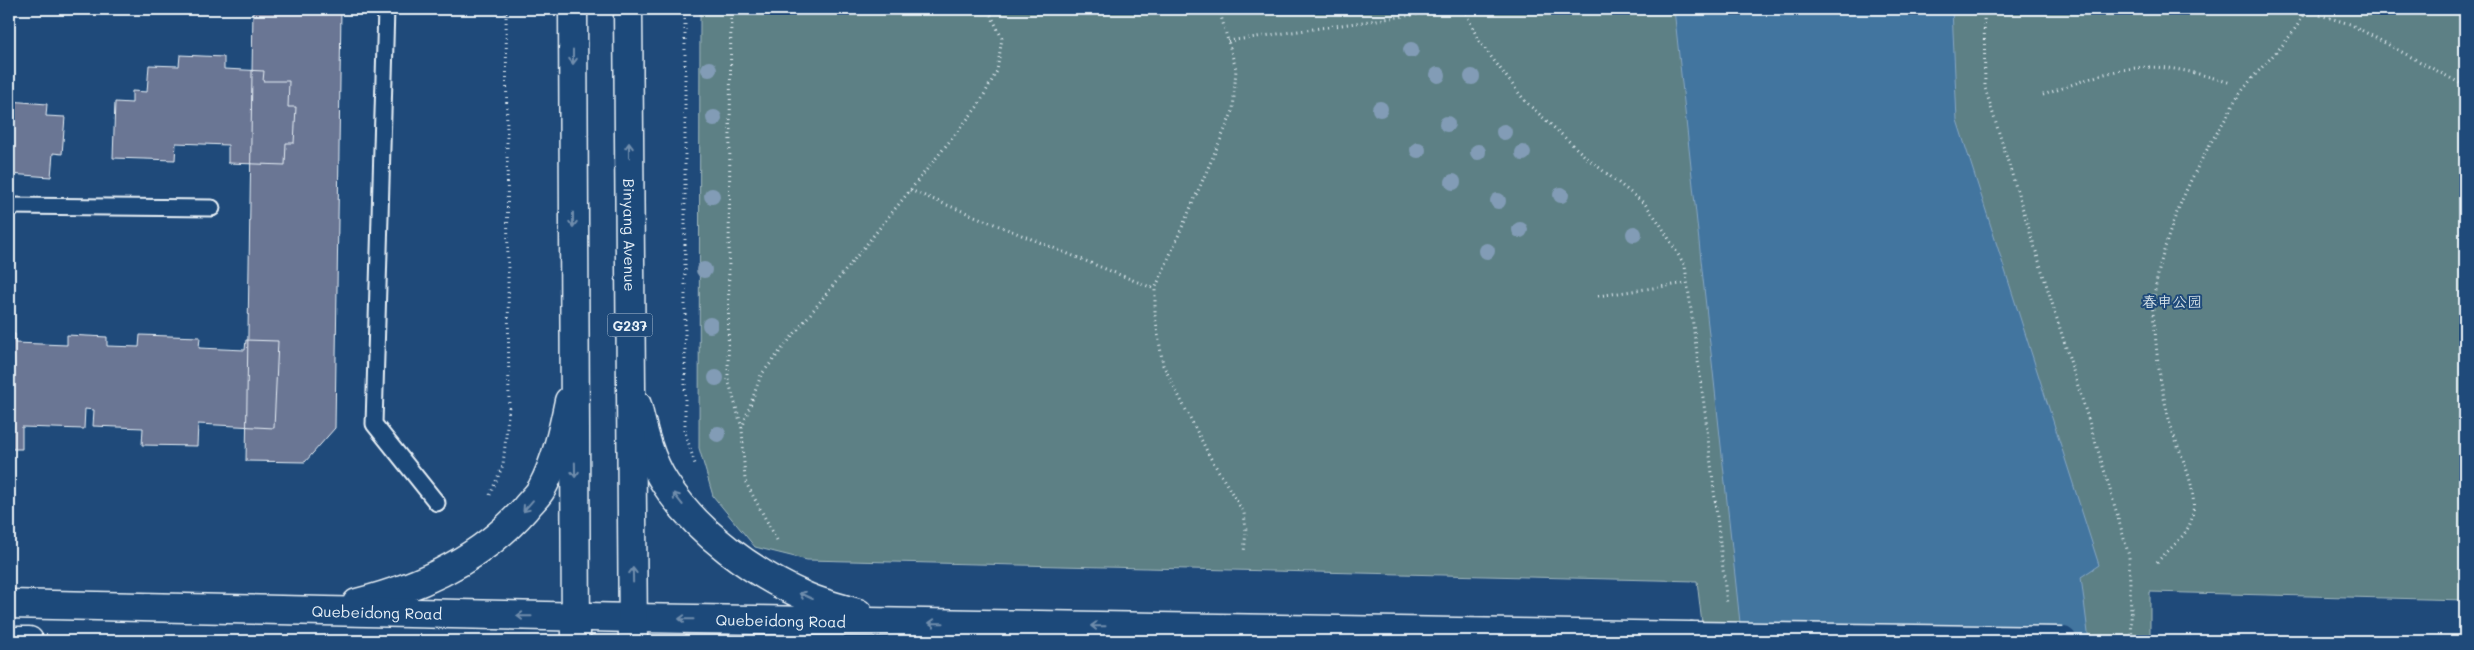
<svg xmlns="http://www.w3.org/2000/svg" width="2474" height="650" viewBox="0 0 2474 650" font-family="Mali,'LXGW WenKai TC',sans-serif">
<style>
.green{fill:#5d8085;stroke:#a2b8be}
.water{fill:#43749f;stroke:#85a6c3}
.building{fill:#6b7694;stroke:#e8f1f8}
.lines{fill:none;stroke-linecap:round;stroke-linejoin:round}
.service-casing{stroke:#e8f1f8;stroke-width:19}
.tertiary-casing{stroke:#e8f1f8;stroke-width:31}
.trunk-casing{stroke:#e8f1f8;stroke-width:31}
.path{stroke:#e8f1f8;stroke-width:3;stroke-dasharray:1 4;stroke-linecap:butt}
.service{stroke:#1f4a7a;stroke-width:15}
.tertiary{stroke:#1f4a7a;stroke-width:28}
.trunk{stroke:#1f4a7a;stroke-width:28}
.tertiary-bridge-casing{stroke:#e8f1f8;stroke-width:31;stroke-linecap:butt}
.tertiary-bridge{stroke:#1f4a7a;stroke-width:28}
.tree{fill:#829cb6}
.oneway{stroke:#6f8dac}
.labels{text-anchor:middle;dominant-baseline:central;stroke-width:4;stroke-linejoin:round;paint-order:stroke}
.shield{fill:#1f4a7a;stroke:#acbfd2;stroke-width:1}
.shield-label{font-size:14px;font-weight:bold;fill:#e8f1f8}
.street-label{font-size:15px;fill:#e8f1f8;stroke:#1f4a7a}
.park-label{font-size:15px;fill:#d3e0e7;stroke:#1f4a7a}
</style>
<rect width="100%" height="100%" fill="#1f4a7a"/>
<filter id="ink" filterUnits="userSpaceOnUse"><feTurbulence type="fractalNoise" baseFrequency=".02" numOctaves="2"/><feDisplacementMap in="SourceGraphic" scale="10" xChannelSelector="R" yChannelSelector="G"/><feConvolveMatrix kernelMatrix="1 2 1 2 8 2 1 2 1" color-interpolation-filters="sRGB"/></filter>
<g filter="url(#ink)">
<!-- green -->
<path class="green" d="M700 9H2465V600L2150 592V641H1704L1697 581 807 560 755 547 713 496 699 448Z"/>
<!-- water -->
<path class="water" d="M1674 9H1952L1957 120 2099 565 2081 577 2089 641H1742Z"/>
<!-- building -->
<path class="building" d="M253 9H341L335 428 305 462 246 461Z
M180 55 224 57V69L264 71 263 81H289L288 107H296L294 143H286L285 165 228 163V145L176 143 175 160 113 158 115 102 132 103V91L147 92 149 65 179 66Z
M9 101 47 104 46 116 65 117 62 154 53 153 51 177 9 174Z
M9 333 15 334V343L67 345V335L107 337V346L139 347 140 335 200 337 199 348 245 350 246 340 278 341 274 428 198 424 197 446 142 445 143 428 93 426 94 410 85 409 84 429 22 427V449H9Z"/>
<g class="lines">
<!-- service casing -->
<g class="service-casing">
<path id="service" d="M386 9 374 424 437 503
M9 206 212 208"/>
</g>
<!-- tertiary casing -->
<g class="tertiary-casing">
<g id="tertiary">
<path d="M637 405C643 431 650 460 665 483 696 532 754 574 807 597 823 604 841 608 858 613"/>
<path d="M357 603C420 587 482 558 525 509 530 502 538 496 542 488 556 462 563 430 569 401"/>
<path id="s1" d="M9 604 633 618 1690 636"/>
<path d="M9 641H29"/>
</g>
</g>
<!-- trunk casing -->
<g class="trunk-casing">
<g id="trunk">
<path d="M573 9 576 641"/>
<path id="s2" d="M628 9 633 641"/>
</g>
</g>
<!-- path -->
<path class="path" d="M685 9V432L695 464
M731 9 728 379 742 428
M1219 9 1236 69 1233 111 1155 289V316L1163 365 1210 457 1244 513 1246 531 1244 553
M1464 9 1479 41 1525 101 1587 158 1645 204 1660 224 1685 266 1705 412 1727 604
M1984 9 1985 88 2106 476 2129 556 2132 641
M2320 15 2350 24 2465 86
M1228 41 1455 9
M2043 95C2072 85 2104 71 2136 68 2168 64 2200 74 2231 83
M910 190 1155 289
M1598 296 1687 283
M490 495 503 465 509 406 506 9
M777 540 745 481 742 428 761 375 978 106 997 71 1002 38 988 9
M2157 562C2168 550 2186 537 2191 521 2200 493 2182 459 2173 433 2163 400 2157 365 2155 329 2154 321 2152 311 2153 303 2162 236 2190 174 2226 118 2232 107 2238 95 2246 86 2266 60 2293 40 2306 9"/>
<!-- service -->
<use href="#service" class="service"/>
<!-- tertiary -->
<use href="#tertiary" class="tertiary"/>
<!-- trunk -->
<use href="#trunk" class="trunk"/>
<!-- tertiary-bridge casing -->
<g class="tertiary-bridge-casing">
<path id="tertiary-bridge" d="M1690 636 2063 641"/>
</g>
<!-- tertiary-bridge -->
<use href="#tertiary-bridge" class="tertiary-bridge"/>
</g>
<!-- trees -->
<g class="tree">
<circle cx="1411" cy="50" r="8"/>
<circle cx="709" cy="69" r="8"/>
<circle cx="1438" cy="75" r="8"/>
<circle cx="1472" cy="77" r="8"/>
<circle cx="1380" cy="109" r="8"/>
<circle cx="714" cy="118" r="8"/>
<circle cx="1447" cy="124" r="8"/>
<circle cx="1504" cy="132" r="8"/>
<circle cx="1418" cy="150" r="8"/>
<circle cx="1478" cy="152" r="8"/>
<circle cx="1523" cy="153" r="8"/>
<circle cx="1453" cy="182" r="8"/>
<circle cx="1561" cy="195" r="8"/>
<circle cx="712" cy="196" r="8"/>
<circle cx="1498" cy="201" r="8"/>
<circle cx="1520" cy="230" r="8"/>
<circle cx="1634" cy="234" r="8"/>
<circle cx="1487" cy="251" r="8"/>
<circle cx="704" cy="270" r="8"/>
<circle cx="710" cy="325" r="8"/>
<circle cx="716" cy="378" r="8"/>
<circle cx="718" cy="434" r="8"/>
</g>
<!-- one-way arrows -->
<defs><path id="oneway-shaft" d="M-6 0H5M1.5-3L5.5 0L1.5 3" fill="none" stroke-width="1.6" stroke-linecap="round" stroke-linejoin="round" transform="scale(1.25)"/></defs>
<g class="oneway">
<use href="#oneway-shaft" transform="translate(573 57) rotate(90)"/>
<use href="#oneway-shaft" transform="translate(629 150) rotate(-90)"/>
<use href="#oneway-shaft" transform="translate(573 220) rotate(90)"/>
<use href="#oneway-shaft" transform="translate(575 470) rotate(89)"/>
<use href="#oneway-shaft" transform="translate(678 499) rotate(-128)"/>
<use href="#oneway-shaft" transform="translate(528 506) rotate(131)"/>
<use href="#oneway-shaft" transform="translate(633 575) rotate(-91)"/>
<use href="#oneway-shaft" transform="translate(806 596) rotate(-156)"/>
<use href="#oneway-shaft" transform="translate(524 616) rotate(-179)"/>
<use href="#oneway-shaft" transform="translate(686 619) rotate(-179)"/>
<use href="#oneway-shaft" transform="translate(936 623) rotate(-179)"/>
<use href="#oneway-shaft" transform="translate(1098 626) rotate(-179)"/>
</g>
</g>
<g class="labels">
<!-- shield labels -->
<rect class="shield" x="607.5" y="313.5" width="45" height="23" rx="4"/>
<g class="shield-label">
<text x="630" y="325">G237</text>
</g>
<!-- street labels -->
<g class="street-label">
<text stroke="none"><textPath href="#s2" startOffset="226">Binyang Avenue</textPath></text>
<text stroke="none"><textPath href="#s1" startOffset="368">Quebeidong Road</textPath></text>
<text stroke="none"><textPath href="#s1" startOffset="772">Quebeidong Road</textPath></text>
</g>
<!-- park labels -->
<g class="park-label">
<text x="2172" y="301">春申公园</text>
</g>
</g>
<!-- margin -->
<rect width="2474" height="650" fill="none" stroke="#1f4a7a" stroke-width="30"/>
<rect x="15" y="15" width="2444" height="620" fill="none" stroke="#e8f1f8" stroke-width="2" filter="url(#ink)"/>
</svg>
